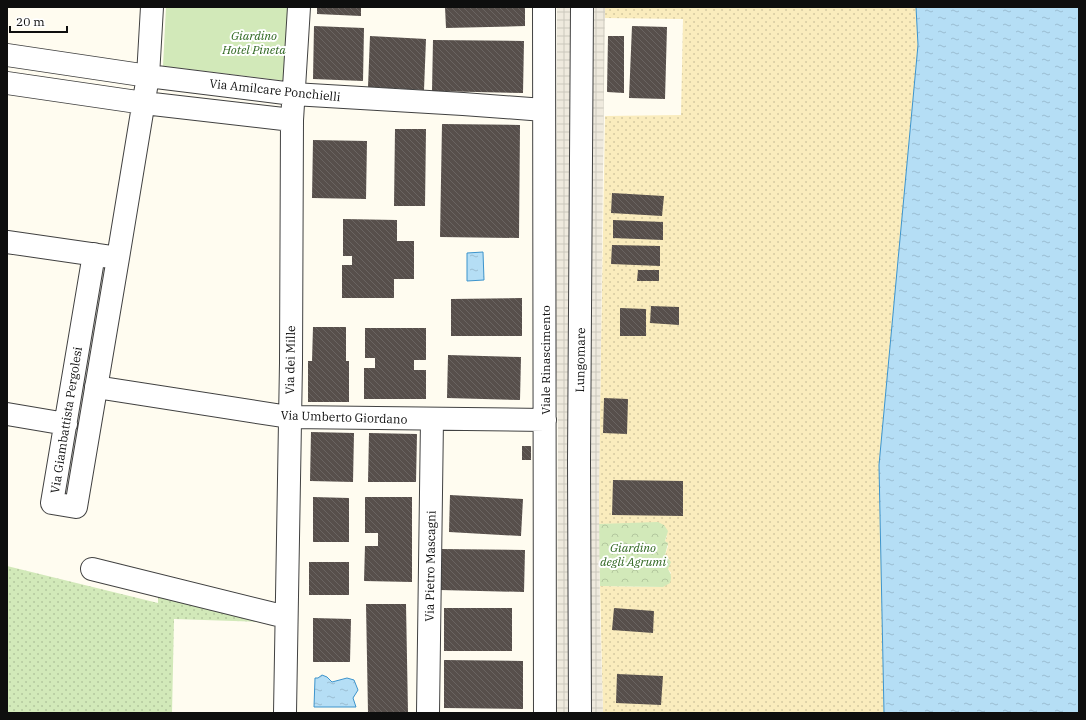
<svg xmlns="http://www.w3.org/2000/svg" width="1086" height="720" viewBox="0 0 1086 720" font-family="'IBM Plex Serif',serif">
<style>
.grass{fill:url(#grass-dots)}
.sand{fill:url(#sand-dots)}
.park{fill:url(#park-crowns)}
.garden{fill:#d2e9b9}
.plaza{fill:url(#plaza-grid)}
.water{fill:url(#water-ripples);stroke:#3d94cc}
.building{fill:url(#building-back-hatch)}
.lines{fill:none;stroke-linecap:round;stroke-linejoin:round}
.minor-casing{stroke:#414141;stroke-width:24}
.minor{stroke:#fff;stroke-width:22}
.labels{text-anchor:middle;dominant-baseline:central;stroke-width:4;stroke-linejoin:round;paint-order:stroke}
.park-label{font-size:12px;font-style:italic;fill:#2e661f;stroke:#fff}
.street-label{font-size:12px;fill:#0e0e0e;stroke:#fff}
</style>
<defs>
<pattern id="grass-dots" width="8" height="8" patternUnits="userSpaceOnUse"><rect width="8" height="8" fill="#d2e9b9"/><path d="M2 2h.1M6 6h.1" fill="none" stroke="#b3c79e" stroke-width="1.8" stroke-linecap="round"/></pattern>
<pattern id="sand-dots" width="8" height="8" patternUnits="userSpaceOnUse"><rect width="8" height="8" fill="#faecbd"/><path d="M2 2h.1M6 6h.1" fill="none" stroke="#d5c9a1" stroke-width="1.8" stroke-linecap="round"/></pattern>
<pattern id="park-crowns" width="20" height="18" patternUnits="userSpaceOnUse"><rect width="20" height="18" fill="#d2e9b9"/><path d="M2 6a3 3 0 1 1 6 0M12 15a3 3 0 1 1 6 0" fill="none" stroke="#b3c79e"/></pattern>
<pattern id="plaza-grid" width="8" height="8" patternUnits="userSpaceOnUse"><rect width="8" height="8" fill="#efeade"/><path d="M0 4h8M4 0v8" fill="none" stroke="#ccc8bd"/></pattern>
<pattern id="water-ripples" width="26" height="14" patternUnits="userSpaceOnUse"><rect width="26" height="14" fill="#b5def5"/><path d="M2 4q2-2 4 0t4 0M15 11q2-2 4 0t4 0" fill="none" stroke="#9abdd1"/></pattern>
<pattern id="building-back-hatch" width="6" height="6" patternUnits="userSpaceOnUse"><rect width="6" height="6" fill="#574f4b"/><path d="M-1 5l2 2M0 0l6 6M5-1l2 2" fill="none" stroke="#6a6461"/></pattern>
</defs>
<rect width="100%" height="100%" fill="#fffcf0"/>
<!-- grass -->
<path class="grass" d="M7 566 158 603V593L265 622 174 619 172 713H7Z"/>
<!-- sand -->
<path class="sand" d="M605 7H916L918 45 879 465 884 713H603L600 586 663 587 671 573 668 569 669 559 665 555 668 546 665 541 667 536 598 524 605 116 681 115 683 19 605 18Z"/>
<!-- park -->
<path class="park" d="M658 522 664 525 668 531 665 541 668 543 665 555 671 562 668 569C671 574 672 577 670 583L663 587 600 586 598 524Z"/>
<!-- garden -->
<path class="garden" d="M166 7H292L286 81 163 66Z"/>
<!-- plaza -->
<path class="plaza" d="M557 7H605L599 500 600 615 603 713H557L558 426 556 367Z"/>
<!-- water -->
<path class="water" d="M916 7H1079V713H884L879 465 918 45Z
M483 252 484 280 467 281V253Z
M322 675 327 677 332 682 347 678 354 680 358 690 353 698 356 707H314L315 678H318Z"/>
<!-- building -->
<path class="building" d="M317 7H361V16L317 14Z
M445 7H525V26L446 28Z
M314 26 364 28 363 81 313 79Z
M632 26 667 27 665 99 629 98Z
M370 36 426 39 424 90 368 87Z
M608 36H624V93L607 92Z
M433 40 524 41 523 93 432 91Z
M442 124 520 125 519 238 440 237Z
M395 129H426L425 206H394Z
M313 140 367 141 366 199 312 198Z
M612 193 664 196 662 216 611 213Z
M343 219 397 220V241H414V279H394V298H342V265H352V256H343Z
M613 220 663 222V240L613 238Z
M612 245 660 246V266L611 264Z
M638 270H659V281H637Z
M522 298V336H451V299Z
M651 306 679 307V325L650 323Z
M620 308 646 309V336H620Z
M313 327H346V361H349V402H308V361H312Z
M365 328H426V360H414V370H426V399H364V368H375V358H365Z
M448 355 521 357 520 400 447 398Z
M604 398 628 399 627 434 603 433Z
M311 432 354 433 353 482 310 481Z
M369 433 417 434 416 482H368Z
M522 446H531V460H522Z
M613 480 683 481V516L612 515Z
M450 495 523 499 521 536 449 532Z
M313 497 349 498V542H313Z
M365 497H412V582L364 581 365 546H378V533H365Z
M440 549 525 550 524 592 440 590Z
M309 562H349V595H309Z
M366 604H406L408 713H368Z
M444 608H512V651H444Z
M614 608 654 611 653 633 612 630Z
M313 618 351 619 350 662H313Z
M444 660 523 661V709L444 708Z
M617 674 663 676 661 705 616 703Z"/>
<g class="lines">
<!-- minor casing -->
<g class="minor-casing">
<path id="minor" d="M544 7 545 713
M7 55 148 76 293 94 463 104 544 110
M7 83 144 103 292 120
M7 242 118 258 148 76 152 7
M94 254 52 503 76 507 118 258
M96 387 289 417 545 420
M7 414 66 424
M92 569 286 617
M285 713 291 363 292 120 299 7
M428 713 432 419
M580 713 579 461 582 7"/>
</g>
<!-- minor -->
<use href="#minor" class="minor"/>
</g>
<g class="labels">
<!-- park labels -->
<g class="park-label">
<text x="254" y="35">Giardino<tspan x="254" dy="14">Hotel Pineta</tspan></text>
<text x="633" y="547">Giardino<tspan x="633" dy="14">degli Agrumi</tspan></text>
</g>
<!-- street labels -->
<g class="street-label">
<text transform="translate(275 90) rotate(6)">Via Amilcare Ponchielli</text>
<text transform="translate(290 360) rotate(-89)">Via dei Mille</text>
<text transform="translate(545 360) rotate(-90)">Viale Rinascimento</text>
<text transform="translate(580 360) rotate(-89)">Lungomare</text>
<text transform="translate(344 417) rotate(2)">Via Umberto Giordano</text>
<text transform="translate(66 420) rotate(-81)">Via Giambattista Pergolesi</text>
<text transform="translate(430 566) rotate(-89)">Via Pietro Mascagni</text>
</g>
</g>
<!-- border -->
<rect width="1086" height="720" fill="none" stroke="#0e0e0e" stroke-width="16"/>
<!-- scale -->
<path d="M10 26v6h57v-6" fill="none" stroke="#0e0e0e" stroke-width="2"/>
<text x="16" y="26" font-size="12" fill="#0e0e0e" stroke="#ffffff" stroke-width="3" paint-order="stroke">20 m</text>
</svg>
